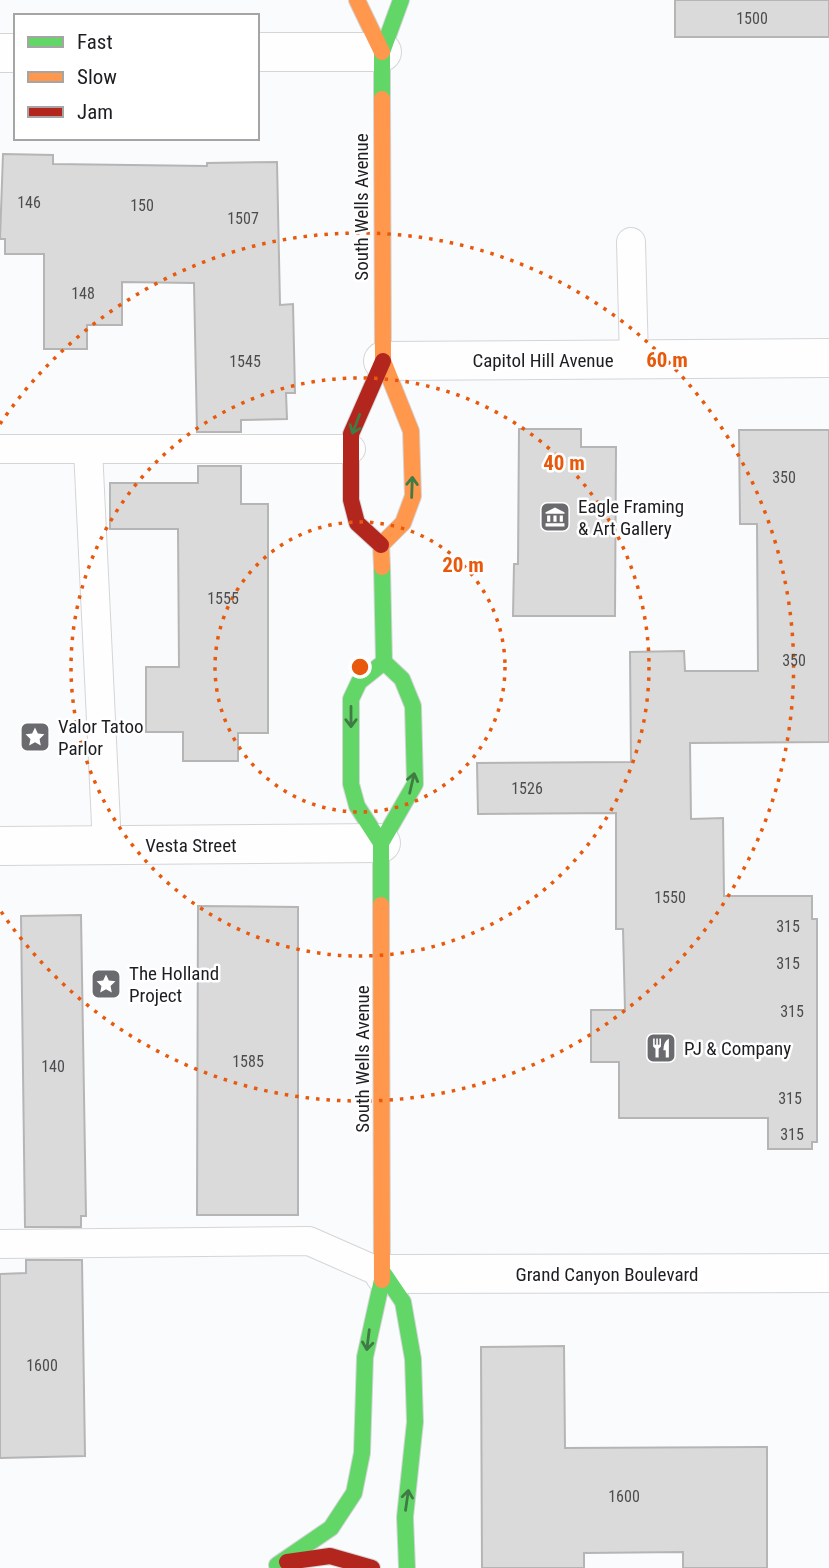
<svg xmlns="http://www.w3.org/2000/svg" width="829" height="1568" viewBox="0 0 829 1568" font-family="'Roboto Condensed',sans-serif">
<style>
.building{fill:#dbdada;stroke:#b6b5b5;stroke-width:2}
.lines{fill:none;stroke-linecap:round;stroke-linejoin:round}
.lane-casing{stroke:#d4d5d7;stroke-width:30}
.street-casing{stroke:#d4d5d7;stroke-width:40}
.fast-casing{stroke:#d4d5d7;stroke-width:18}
.slow-casing{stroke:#d4d5d7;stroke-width:18}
.jam-casing{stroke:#d4d5d7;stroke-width:18}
.lane{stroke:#fefeff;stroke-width:28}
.street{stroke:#fefeff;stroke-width:38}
.fast{stroke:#63d668;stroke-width:16}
.slow{stroke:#ff974d;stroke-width:16}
.jam{stroke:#b3261e;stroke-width:16}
.oneway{stroke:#407a44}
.ring{fill:none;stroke:#e8590c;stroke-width:3.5;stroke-dasharray:3.5 7}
.labels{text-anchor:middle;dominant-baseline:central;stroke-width:5;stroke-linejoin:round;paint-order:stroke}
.number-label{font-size:16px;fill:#4c4d4f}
.street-label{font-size:19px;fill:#1d1e21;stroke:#fff}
.poi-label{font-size:19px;fill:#1d1e21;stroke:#fff;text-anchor:start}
.centre{fill:#e8590c;stroke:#fff;stroke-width:3.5}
.ring-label{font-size:21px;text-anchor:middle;font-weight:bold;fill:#e8590c;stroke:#fff;stroke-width:5;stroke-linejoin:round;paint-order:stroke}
</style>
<rect width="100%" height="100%" fill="#fafbfd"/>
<!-- building -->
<path class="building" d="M675 0H829V37H675Z
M3 154 53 155V164L207 166V163L277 162 280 305 293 304 295 393H286L287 419 241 420V432H197L194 283 122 282V325H87V349H44V254H5V239H0Z
M519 429H581V447H616L615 616H513L514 564H518Z
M739 430H829V742L690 743 691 819 723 818 724 896H812V919H817V1142H812V1149H768V1118H619V1062H591V1010H625L623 929H616V813L478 814 477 763 631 762 630 652 684 651 685 671H758L757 524H740Z
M198 466H241V504H268V733H238V761H183V732H146V667H179L178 529H110V483H198Z
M198 906 298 907V1215H197Z
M81 915 86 1216H81V1227H25L21 916Z
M26 1260H82L85 1456 0 1458V1274L26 1273Z
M564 1346 565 1448 767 1447V1568H683V1552L584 1553V1568H482L481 1347Z"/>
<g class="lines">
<!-- lane casing -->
<g class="lane-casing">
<path id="lane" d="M631 242 634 360
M0 449H351
M88 449 107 845
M0 1244 309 1241 384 1274"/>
</g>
<!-- street casing -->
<g class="street-casing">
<path id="street" d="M257 52H382
M0 53H16
M383 361 829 358
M0 846 381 843
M384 1274 829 1273"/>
</g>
<!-- fast casing -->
<g class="fast-casing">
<path id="fast" d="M382 99V52L401 0
M381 843 357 806 351 784V699L359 682 384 662
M381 905V843L415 784 413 706 402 679 384 662 382 567
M384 1274 403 1302 413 1359 415 1422 405 1517 407 1568
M277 1565 331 1528 354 1493 362 1453 365 1357 382 1280"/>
</g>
<!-- slow casing -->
<g class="slow-casing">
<path id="slow" d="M357 0 382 52
M382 567 381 545 403 523 413 496 411 431 383 361 382 99
M381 905 382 1280"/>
</g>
<!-- jam casing -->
<g class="jam-casing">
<path id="jam" d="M381 545 357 523 351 500V434L383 361
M287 1562 330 1556 372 1568"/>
</g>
<!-- lane -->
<use href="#lane" class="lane"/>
<!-- street -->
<use href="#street" class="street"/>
<!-- fast -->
<use href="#fast" class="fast"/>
<!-- slow -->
<use href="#slow" class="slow"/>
<!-- jam -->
<use href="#jam" class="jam"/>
</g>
<!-- one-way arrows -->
<defs><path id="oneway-shaft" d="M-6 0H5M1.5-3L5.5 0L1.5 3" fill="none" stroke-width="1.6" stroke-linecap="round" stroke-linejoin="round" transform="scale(1.75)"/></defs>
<g class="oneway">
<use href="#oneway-shaft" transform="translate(356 424) rotate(111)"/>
<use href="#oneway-shaft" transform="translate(412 487) rotate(-88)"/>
<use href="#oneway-shaft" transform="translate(351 717) rotate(90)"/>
<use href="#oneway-shaft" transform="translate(412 783) rotate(-77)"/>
<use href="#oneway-shaft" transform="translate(368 1340) rotate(97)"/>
<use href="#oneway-shaft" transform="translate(407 1500) rotate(-82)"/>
</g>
<!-- distance rings -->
<g class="ring">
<circle cx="360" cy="667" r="145"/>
<circle cx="360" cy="667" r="289"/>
<path d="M0 424A434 434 0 1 1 0 910"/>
</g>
<!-- icons -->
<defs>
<g id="museum-square" transform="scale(1.575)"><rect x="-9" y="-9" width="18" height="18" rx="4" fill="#6a6b6e" stroke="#fff"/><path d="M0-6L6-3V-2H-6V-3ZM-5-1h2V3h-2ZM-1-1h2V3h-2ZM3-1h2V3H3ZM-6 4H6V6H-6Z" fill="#fff"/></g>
<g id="sight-square" transform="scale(1.575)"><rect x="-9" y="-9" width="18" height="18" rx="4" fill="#6a6b6e" stroke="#fff"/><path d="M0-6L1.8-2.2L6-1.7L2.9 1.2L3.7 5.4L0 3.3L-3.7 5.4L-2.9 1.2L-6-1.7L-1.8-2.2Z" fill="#fff"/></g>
<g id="restaurant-square" transform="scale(1.575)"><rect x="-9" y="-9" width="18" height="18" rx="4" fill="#6a6b6e" stroke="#fff"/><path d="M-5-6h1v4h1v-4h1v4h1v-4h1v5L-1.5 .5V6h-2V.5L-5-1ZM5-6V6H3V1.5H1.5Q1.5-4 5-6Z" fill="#fff"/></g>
</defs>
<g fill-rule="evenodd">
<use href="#museum-square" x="555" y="517"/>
<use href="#sight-square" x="35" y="737"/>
<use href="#sight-square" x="106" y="984"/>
<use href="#restaurant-square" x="661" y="1048"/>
</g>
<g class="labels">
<!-- number labels -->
<g class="number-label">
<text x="752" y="18">1500</text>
<text x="29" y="202">146</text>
<text x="142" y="205">150</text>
<text x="243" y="218">1507</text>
<text x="83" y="293">148</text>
<text x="245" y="361">1545</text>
<text x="784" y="477">350</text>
<text x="223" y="598">1555</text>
<text x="794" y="660">350</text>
<text x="527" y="788">1526</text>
<text x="670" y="897">1550</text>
<text x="788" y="926">315</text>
<text x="788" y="963">315</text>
<text x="792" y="1011">315</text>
<text x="248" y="1061">1585</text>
<text x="53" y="1066">140</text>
<text x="790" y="1098">315</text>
<text x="792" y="1134">315</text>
<text x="42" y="1365">1600</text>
<text x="624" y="1496">1600</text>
</g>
<!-- street labels -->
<g class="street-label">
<text transform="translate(361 207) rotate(-90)">South Wells Avenue</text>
<text x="543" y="360">Capitol Hill Avenue</text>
<text x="191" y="845">Vesta Street</text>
<text transform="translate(362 1059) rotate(-90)">South Wells Avenue</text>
<text x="607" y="1274">Grand Canyon Boulevard</text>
</g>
<!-- poi labels -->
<g class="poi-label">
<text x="578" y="506">Eagle Framing<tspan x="578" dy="22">&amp; Art Gallery</tspan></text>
<text x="58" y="726">Valor Tatoo<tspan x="58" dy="22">Parlor</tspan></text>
<text x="129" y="973">The Holland<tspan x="129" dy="22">Project</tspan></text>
<text x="684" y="1048">PJ &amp; Company</text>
</g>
</g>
<circle cx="360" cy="667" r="10" class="centre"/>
<g class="ring-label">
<text x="667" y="367">60 m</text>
<text x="564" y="470">40 m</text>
<text x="463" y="572">20 m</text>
</g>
<!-- legend -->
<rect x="14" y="14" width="245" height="126" fill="#ffffff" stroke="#a5a5a6" stroke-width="2"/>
<rect x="28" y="37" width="35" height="10" fill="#63d668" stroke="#a5a5a6" stroke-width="2"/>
<text x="77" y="49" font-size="21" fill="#1d1e21">Fast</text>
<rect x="28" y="72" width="35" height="10" fill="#ff974d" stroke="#a5a5a6" stroke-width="2"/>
<text x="77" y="84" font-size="21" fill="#1d1e21">Slow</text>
<rect x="28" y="107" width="35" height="10" fill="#b3261e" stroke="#a5a5a6" stroke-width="2"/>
<text x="77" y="119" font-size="21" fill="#1d1e21">Jam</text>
</svg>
